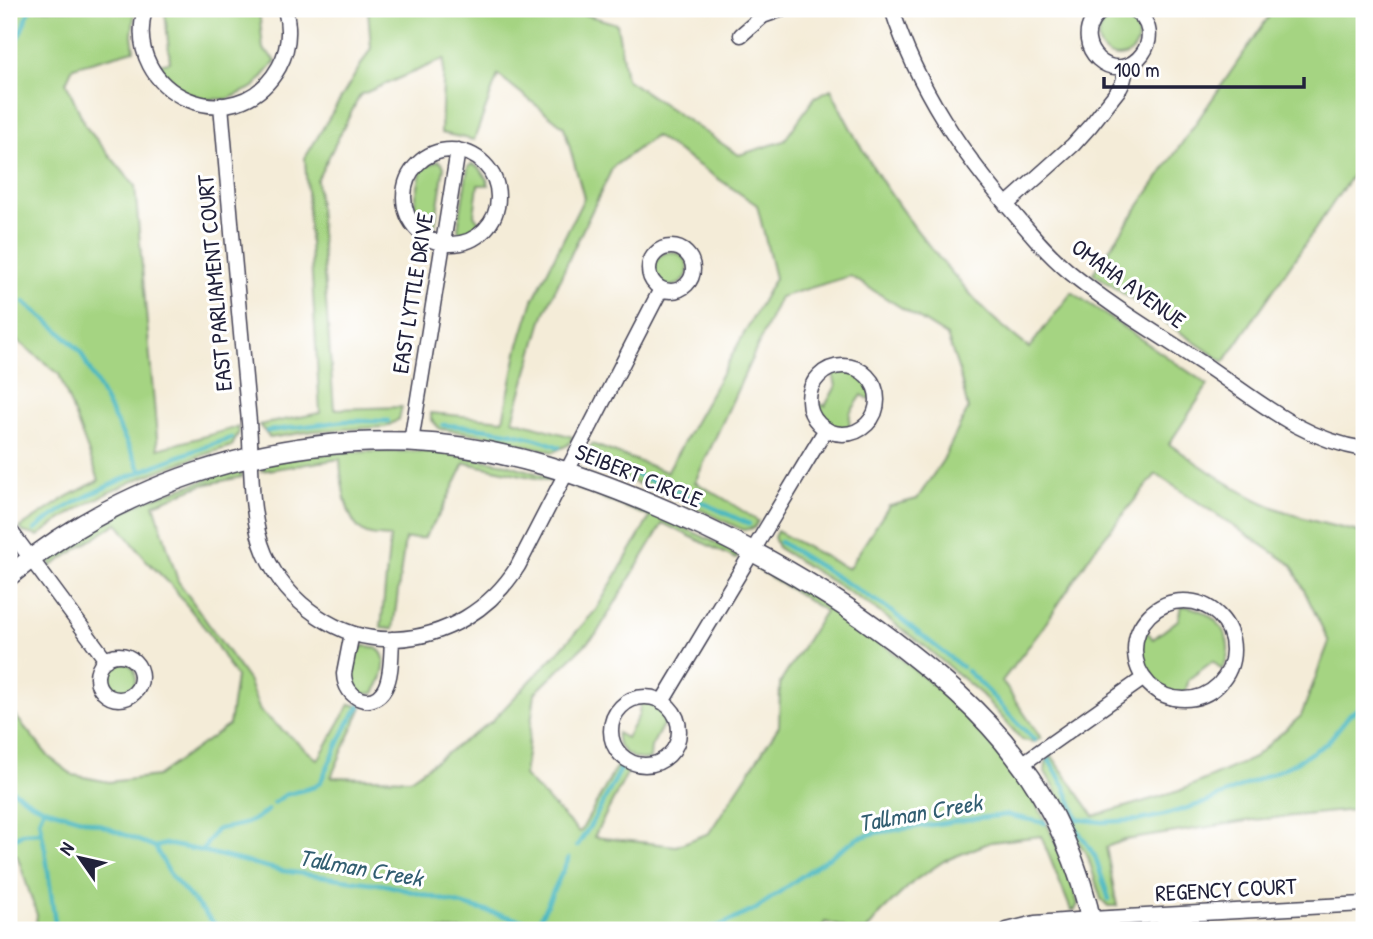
<svg xmlns="http://www.w3.org/2000/svg" width="1373" height="939" viewBox="0 0 1373 939" font-family="'Patrick Hand',sans-serif">
<style>
.green{fill:#a5d482;stroke:#647b5e;stroke-width:2}
.lines{fill:none;stroke-linecap:round;stroke-linejoin:round}
.stream{stroke:#49b8c1;stroke-width:4.5}
.street-casing{stroke:#424053;stroke-width:17}
.secondary-casing{stroke:#424053;stroke-width:22}
.street{stroke:#fff;stroke-width:14}
.secondary{stroke:#fff;stroke-width:19}
.labels{text-anchor:middle;dominant-baseline:central;stroke-width:6;stroke-linejoin:round;paint-order:stroke}
.street-label{font-size:23px;fill:#22223b;stroke:#fff}
.water-label{font-size:24px;font-style:italic;fill:#325e71;stroke:#fff}
</style>
<rect width="100%" height="100%" fill="#fff"/>
<filter id="ink" filterUnits="userSpaceOnUse"><feTurbulence type="fractalNoise" baseFrequency=".0143" numOctaves="2"/><feDisplacementMap in="SourceGraphic" scale="14" xChannelSelector="R" yChannelSelector="G"/><feConvolveMatrix kernelMatrix="1 2 1 2 8 2 1 2 1" color-interpolation-filters="sRGB"/></filter>
<filter id="wash" filterUnits="userSpaceOnUse"><feTurbulence type="fractalNoise" baseFrequency=".00686" numOctaves="4" result="noise"/><feDisplacementMap in="SourceGraphic" scale="28" xChannelSelector="R" yChannelSelector="G"/><feGaussianBlur stdDeviation="1.57" result="paint"/><feColorMatrix in="noise" values="0 0 0 0 0 0 0 0 0 0 0 0 0 0 0 0 0 1.4 0 .05"/><feComposite in="paint" operator="in"/></filter>
<g filter="url(#wash)">
<rect width="100%" height="100%" fill="#f4ecd8"/>
<!-- green -->
<path class="green" d="M9 9H135L132 35 134 50 73 67 66 82 86 127 135 186 158 449 238 427 239 432 232 446C164 467 95 492 38 536L23 532 20 528 65 498 99 480 59 374 9 334Z
M163 9H259L263 49 276 61 254 87 228 99H204L175 89 157 64 170 62 165 11Z
M368 9H566L617 24 626 79 739 155 784 141 815 97 831 89C864 161 906 222 959 281 970 293 980 306 992 317 1004 328 1017 338 1029 348L1072 292 1208 385 1169 444C1202 466 1234 490 1271 506 1301 519 1332 526 1364 533V809L1253 820 1125 840 1106 847 1117 906H1108L1101 899 1088 857 1072 832 1060 807 1056 790 1045 772 1046 760 1052 756 1094 816 1179 791 1252 759 1301 716 1329 642 1292 565 1156 474 1094 550 1042 629 1002 681 1041 738 1035 742 1022 740 982 695 923 645 871 606 778 548 774 537 777 531 848 569 889 506 917 499 943 460 968 409 959 371 947 336 850 276 780 297 695 482 723 498 758 521 754 528 743 530 677 499 593 466 588 452 592 444 667 472 775 278 757 205 655 136 613 167 572 252 543 317 513 420 573 437 568 445 553 452 490 436 440 429 431 419V413L503 420 518 348 533 300 584 198 564 127 498 75 474 140 441 133 444 59 360 95 317 180 334 409 402 407 399 419 386 427 313 431 270 438 259 425 320 413 305 158 371 48Z
M1274 9H1364V158L1224 362 1093 273Z
M1098 37a20 20 0 1 1 40 0a20 20 0 1 1-40 0Z
M438 161 442 163 444 167 435 225 427 229 414 216 413 212 421 171 426 166Z
M472 164C480 167 486 176 489 185H478L474 215 481 225C475 232 462 242 458 228L468 167Z
M654 269a17 17 0 1 1 34 0a17 17 0 1 1-34 0Z
M843 371C857 373 868 381 872 396L869 399 862 395 850 413 849 428C834 430 818 420 814 406L816 402 825 406 836 386 833 374Z
M428 451 507 464 551 478 550 481 465 463 441 512 424 538 405 539 393 629 381 628 390 537C382 536 369 537 363 532 345 520 341 479 340 459L262 471 266 464 265 462 340 452Z
M237 469 242 473V477L202 485 154 504 178 581 248 680 260 711 318 760 350 704 362 707 331 777 410 779 492 721 559 651 596 610 650 517 571 486 574 484 654 513 737 553 738 556 736 559 663 523 597 633 535 693 524 776 579 832 581 831 618 764 629 770 594 837 676 846 709 833 779 726 780 683 825 611 756 568 759 566C782 579 805 592 828 606 863 627 895 653 926 679 954 702 980 725 1002 753 1037 795 1063 853 1078 904L1075 910H1071L1041 836 991 842 944 861 914 881 881 913 867 930H847L843 927 825 922 821 930H35L37 915 17 855 9 858V708L49 757 73 775 109 782 157 776 229 725 236 677 208 632 170 584 146 560 117 523 50 567V564L53 554 79 536 144 501Z
M1181 606C1213 607 1241 639 1222 670L1213 661 1189 679 1185 693C1161 693 1145 680 1141 657 1139 647 1140 637 1146 630L1153 639 1178 620Z
M364 646C394 646 385 676 374 693L364 694 350 685C350 670 349 654 364 646Z
M102 678a17 17 0 1 1 34 0a17 17 0 1 1-34 0Z
M646 702C659 705 670 711 674 725L672 728 664 723 651 747 650 759C634 762 614 750 617 733L626 738 639 715 640 703Z"/>
<g class="lines">
<!-- stream -->
<path class="stream" d="M9 58 22 29 30 9
M24 302 57 329 80 351 141 471
M443 425C482 427 524 432 559 447
M267 431 346 421H388
M596 460 671 488 749 524
M35 530C56 511 84 497 110 485 150 467 190 451 232 438
M780 542 887 608 962 667
M967 671C992 692 1011 719 1035 740
M1049 760 1065 787 1078 819
M9 788 34 804 44 808 98 824 155 847 171 876 220 930
M274 803 285 795 314 787 320 783 348 723 360 706
M44 808 39 820 45 849 56 930
M1067 818 1102 822 1141 820 1164 815 1204 803 1289 766 1308 755 1327 743 1350 714 1364 705
M1070 819 1095 856 1109 899
M9 842 23 833 41 832
M577 846 592 823 622 767
M155 847 165 844 198 850 283 871 386 885 559 930
M202 851 215 831 218 829C241 825 249 825 268 810
M537 925 569 858
M700 930 719 926 756 909 810 870 858 838 875 833 978 818 1007 815 1045 823"/>
</g>
</g>
<g filter="url(#ink)">
<g class="lines">
<!-- street casing -->
<g class="street-casing">
<path id="street" d="M145 9C121 95 236 144 279 67 289 49 290 28 285 9
M892 9C917 88 962 154 1016 216 1032 235 1048 254 1067 270 1111 307 1163 337 1211 369 1261 403 1302 439 1364 449
M1105 9C1094 16 1086 26 1088 40 1089 48 1093 54 1098 59 1130 88 1173 33 1132 9
M741 35 763 16 783 9
M221 105C230 211 239 316 249 422 252 462 249 517 265 554 287 603 340 642 395 639 446 637 491 609 518 566L661 289
M404 197a47 47 0 1 1 94 0a47 47 0 1 1-94 0Z
M1006 205 1073 145 1091 125 1120 88 1123 82 1127 66
M649 269a22 22 0 1 1 44 0a22 22 0 1 1-44 0Z
M809 400a34 34 0 1 1 68 0a34 34 0 1 1-68 0Z
M411 442 458 150
M9 529 106 660
M1135 650a49 49 0 1 1 98 0a49 49 0 1 1-98 0Z
M352 633 344 674C345 700 373 710 385 688 392 675 391 654 392 639
M97 677a22 22 0 1 1 44 0a22 22 0 1 1-44 0Z
M611 731a34 34 0 1 1 68 0a34 34 0 1 1-68 0Z
M662 702 826 429
M1022 764 1144 678
M1007 930 1035 923 1091 919 1364 904"/>
</g>
<!-- secondary casing -->
<g class="secondary-casing">
<path id="secondary" d="M9 576C121 484 264 437 409 442 503 446 592 477 677 515 754 549 828 591 895 642 939 676 981 711 1015 756 1054 806 1081 868 1093 930"/>
</g>
<!-- street -->
<use href="#street" class="street"/>
<!-- secondary -->
<use href="#secondary" class="secondary"/>
</g>
</g>
<g class="labels">
<!-- street labels -->
<g class="street-label">
<text transform="translate(214 283) rotate(-95)">EAST PARLIAMENT COURT</text>
<text transform="translate(1129 283) rotate(36)">OMAHA AVENUE</text>
<text transform="translate(412 293) rotate(-81)">EAST LYTTLE DRIVE</text>
<text transform="translate(639 475) rotate(22)">SEIBERT CIRCLE</text>
<text transform="translate(1226 889) rotate(-3)">REGENCY COURT</text>
</g>
<!-- water labels -->
<g class="water-label">
<text transform="translate(920 812) rotate(-10)">Tallman Creek</text>
<text transform="translate(361 867) rotate(10)">Tallman Creek</text>
</g>
</g>
<!-- margin -->
<rect width="1373" height="939" fill="none" stroke="#fff" stroke-width="35"/>
<!-- north arrow -->
<g transform="translate(80 858) rotate(304)" stroke="#ffffff" stroke-width="5" paint-order="stroke">
<path d="M0-5L12 26L0 18L-12 26Z" fill="#22223b"/>
<text y="-10" font-size="19" font-weight="bold" text-anchor="middle" fill="#22223b">N</text>
</g>
<!-- scale -->
<path d="M1104 77v10h200v-10" fill="none" stroke="#22223b" stroke-width="3.5"/>
<text x="1114" y="77" font-size="21" fill="#22223b" stroke="#ffffff" stroke-width="5" paint-order="stroke">100 m</text>
</svg>
